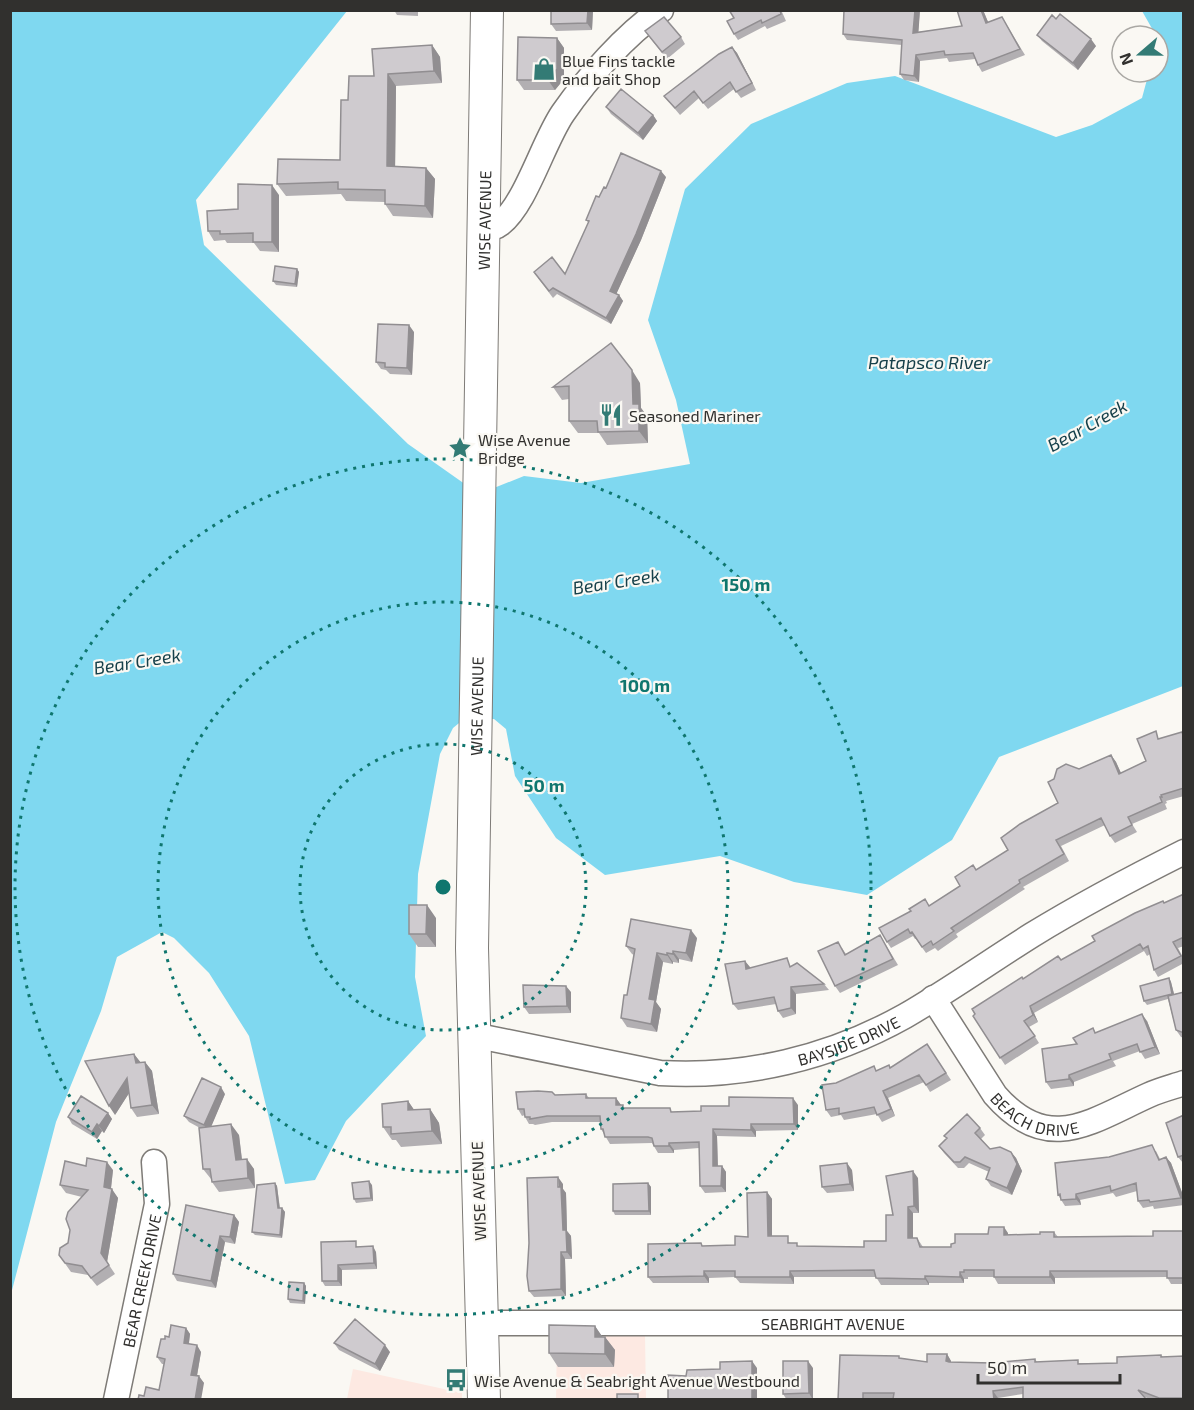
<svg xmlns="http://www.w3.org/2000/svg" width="1194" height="1410" viewBox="0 0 1194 1410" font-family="'Exo 2',sans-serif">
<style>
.commercial{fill:#fde9e2}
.water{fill:#7fd8f0}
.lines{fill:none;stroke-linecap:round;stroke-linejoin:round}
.minor-casing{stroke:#7e7b77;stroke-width:27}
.major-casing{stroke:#7e7b77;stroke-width:34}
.minor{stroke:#fff;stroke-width:24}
.major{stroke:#fff;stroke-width:32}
.wall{fill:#b2afb2}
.shaded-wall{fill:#918e91}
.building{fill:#cfcbcf;stroke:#918e91;stroke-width:1.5}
.ring{fill:none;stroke:#0f766e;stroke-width:3;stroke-dasharray:3 6}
.labels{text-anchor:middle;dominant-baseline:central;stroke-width:4.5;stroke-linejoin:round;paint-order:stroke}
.poi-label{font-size:16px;fill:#31302e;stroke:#faf8f3;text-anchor:start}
.street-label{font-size:16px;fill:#31302e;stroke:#faf8f3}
.water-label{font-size:18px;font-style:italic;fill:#16404a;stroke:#faf8f3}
.centre{fill:#0f766e;stroke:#faf8f3;stroke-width:3}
.ring-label{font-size:18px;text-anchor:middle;font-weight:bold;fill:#0f766e;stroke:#faf8f3;stroke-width:4.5;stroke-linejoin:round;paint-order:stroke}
</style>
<rect width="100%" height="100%" fill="#faf8f3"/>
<!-- commercial -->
<path class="commercial" d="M645 1335 646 1399 556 1400 557 1336Z
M353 1369 462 1393V1399H347Z"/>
<!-- water -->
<path class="water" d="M11 11H347L196 200 204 245 408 444 479 494 524 476 581 483 690 464 676 400 648 320 685 189 751 124 847 83 895 76 1056 137 1092 125 1142 98 1149 72H1158V36H1154V32L1142 11H1183V686L999 757 952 840 867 895 794 882 720 856 605 875 556 838 515 776 506 729 494 719H464L453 728 440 754 418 874 415 977 426 1036 346 1121 315 1180 285 1184 249 1036 209 973 174 938 162 932 117 957 101 1011 56 1122 11 1294Z"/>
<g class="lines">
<!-- minor casing -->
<g class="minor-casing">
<g id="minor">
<path d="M483 229C490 228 495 228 500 224 526 204 543 142 563 113 588 77 625 35 661 10"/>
<path id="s1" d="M933 998 995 1095C1048 1156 1091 1121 1149 1095 1160 1090 1172 1087 1184 1083"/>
<path id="s2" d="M473 1035 660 1073C745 1078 830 1058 905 1016 948 991 989 962 1032 935 1081 905 1132 878 1184 852"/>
<path id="s3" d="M482 1323H1184"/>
<path id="s4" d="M116 1400 157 1204 154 1162"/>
</g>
</g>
<!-- major casing -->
<g class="major-casing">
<g id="major">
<path id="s5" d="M484 1400 472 948 487 10"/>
</g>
</g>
<!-- minor -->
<use href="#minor" class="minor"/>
<!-- major -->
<use href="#major" class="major"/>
</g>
<!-- wall -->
<path class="wall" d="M394 10H418V16L397 15Z
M551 10H593L592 30 556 31 551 24Z
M729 10H784L782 12 786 21 767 29 765 26 738 40 734 34V18Z
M920 10 918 32 962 26 957 10H983L988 22 1002 17 1025 55 982 72 978 65 975 59 949 62 947 58 920 61 919 82 904 80 900 74 902 45 847 40 843 34Z
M1037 35 1096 46 1078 70 1042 41Z
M681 37 685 44 667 59 650 38Z
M557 38 564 48V79L555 90H524L517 80Z
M432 45 440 57 442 83 396 86 395 166 426 168 435 179 433 218 393 216 385 204V202L346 201 341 194 286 196 277 184 340 160 374 76Z
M732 47 737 53 756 90 741 98 734 89 708 109 699 98 680 115 664 96Z
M606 107 653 115 657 121 643 140 611 114Z
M666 177 641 240 616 294 619 295 623 301 611 324 557 294 553 298 538 278 565 274 589 223 586 220 599 197 606 188Z
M279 195V252L260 251 254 243H227L225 240 214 241 208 231 238 209Z
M297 269 299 272 297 287 276 285 273 281Z
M414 332 412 375 390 374 386 370 381 369 376 362Z
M640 383 641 408 647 416 648 443 607 445 599 433H578L569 421V399L562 400 553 387Z
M1182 732 1184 735V796L1166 801 1167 803 1165 804 1167 809 1132 824 1137 832 1115 843 1110 836 1105 825 1061 846 1069 861 1023 887 1025 889 956 934 958 937 938 951 935 948 926 953 916 939H915L913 936 891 948 887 942 930 906 960 886 976 870 1008 850 1058 803 1079 769 1111 755 1116 762 1121 773 1146 761 1160 739Z
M1184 894V946L1178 948 1184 959V963L1158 977 1154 970 1150 954 1147 956 1144 951 1034 1013 1038 1022 1029 1027 1039 1043 1005 1065 973 1016 1023 979 1061 960 1164 903Z
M436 918V947H418L409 934Z
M880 935 898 965 840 993 835 986 842 948 846 954Z
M697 938 692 962 679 959V963L673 962V964L663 962 656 1002 661 1009 657 1032 627 1027 621 1018 627 995 634 955 632 954 626 946Z
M745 961 750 968 792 966 824 984 829 990 796 994V1014L783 1018 778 1011 776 1004 738 1010 733 1004Z
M1169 978 1171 982 1174 994 1184 992V1038L1181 1037 1176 1030 1168 999 1147 1005 1144 1001Z
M571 992V1013L529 1014 524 1007Z
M1147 1021 1160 1054 1145 1059 1140 1051 1113 1061 1116 1066 1074 1082V1086L1051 1089 1046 1082 1077 1044 1093 1028 1096 1033Z
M927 1044 951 1080 930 1092 924 1082 888 1098 895 1116 882 1122 877 1114 844 1120 841 1115 831 1117 826 1110 836 1083 877 1070 891 1068Z
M134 1054 141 1063 145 1062 152 1071 159 1114 137 1117 131 1108 129 1093 115 1115Z
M225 1094 211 1126 239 1135 242 1159 254 1169 255 1188 219 1192 212 1182 211 1179 203 1169 200 1128 189 1122 184 1116Z
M586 1094 589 1098H616L621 1105 624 1108 674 1112 701 1111 798 1105V1130L756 1131V1137L717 1136 718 1166H722L726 1172V1192L705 1193 700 1186 699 1148 674 1150V1153H658L652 1143 610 1144 601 1129 600 1122H552L535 1125 533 1124H529L525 1117V1115L522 1116 518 1109 555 1095Z
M408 1101 414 1110 430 1109 439 1123 442 1144 401 1147 396 1140H392L383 1127Z
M108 1113 112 1119 104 1133 102 1131 97 1139 72 1124 68 1117Z
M1184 1115V1163H1183L1178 1157Z
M980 1128 985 1135 981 1139 990 1149 1011 1152 1016 1158 1022 1171 1012 1195 991 1186 986 1179 989 1172 969 1163 964 1168H958L944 1153 939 1146Z
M1156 1151 1160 1159 1166 1157 1171 1163 1184 1198V1205L1154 1209 1153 1206 1143 1208 1138 1201 1137 1191 1116 1197 1113 1193 1080 1200 1081 1205 1065 1206 1058 1195 1109 1157Z
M113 1170 111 1189 118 1198 107 1262 115 1274 97 1286 88 1275 71 1272 59 1255 68 1243 82 1197 66 1193 60 1185Z
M852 1170 854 1191 827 1193 822 1187Z
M918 1178 919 1213H913V1238H917L923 1247H951L955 1243 988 1234 1008 1233V1235L1040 1234 1054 1232 1058 1237 1153 1236 1184 1231V1284H1171L1167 1277 1055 1278V1284H998L994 1277H968V1279H964V1283H929V1285H881L876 1277H794V1284L740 1283 735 1277 709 1278V1283H653L648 1277 704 1246 735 1245 748 1237 767 1192 772 1199V1236L799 1246 864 1247 886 1241 893 1215Z
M275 1183 277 1186 280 1208H282L285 1212 282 1238 255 1235 252 1232Z
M648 1183 651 1187V1215H615L613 1211Z
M563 1184V1189L566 1193 567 1231 571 1236 572 1259H565L566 1296 534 1297 529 1291Z
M372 1185 373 1201 356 1203 354 1199Z
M234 1215 239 1222 235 1244 225 1242 216 1288 177 1281 173 1274Z
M321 1242 360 1247 376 1252 377 1269 342 1270V1286H325L322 1281Z
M304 1283 306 1286 305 1304 290 1303 288 1299Z
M595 1326 602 1337H605L615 1350 614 1367H558L549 1353Z
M186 1328 190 1334 189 1344 201 1352 197 1376 204 1383 144 1396 159 1390 164 1364H162L157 1357 165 1339Z
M334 1343 390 1352 380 1371 339 1350Z
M947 1354 951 1361V1362L992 1363 1035 1359 1037 1362 1080 1363H1117L1161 1355 1163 1357 1184 1356V1400H1151L1145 1397 1023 1394 998 1398V1400H838L900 1358 927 1362Z
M813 1368V1400H787L783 1394Z"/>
<!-- shaded-wall -->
<path class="shaded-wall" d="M588 10H593L592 30 587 23Z
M915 10H920L918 39 913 33Z
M981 10H983L991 29 986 23Z
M557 38 564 48V79L555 90 548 80Z
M1091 39 1096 46 1078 70 1073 63Z
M432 45 440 57 442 83 434 71Z
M732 47 737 53 756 90 752 83Z
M916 55 920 61 919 82 914 76Z
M388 74 396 86 395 178 387 166Z
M653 115 657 121 643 140 638 133Z
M426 168 435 179 433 218 425 206Z
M661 171 666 177 641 240 615 297 610 291Z
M272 185 279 195V252L272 242Z
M297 269 299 272 297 287 295 284Z
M619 295 623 301 611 324 606 318Z
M409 325 414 332 412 375 407 368Z
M632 370 640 383 641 408 647 416 648 443 639 431 633 404Z
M1111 755 1116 762 1124 780 1119 774Z
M427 905 436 918V947L426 934Z
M691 930 697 938 692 962 686 953Z
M673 951 679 959V963L673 954Z
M657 953 663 962 656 1002 661 1009 657 1032 651 1024 649 999Z
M667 953 673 962V964L667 955Z
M745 961 750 967 751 976 746 969Z
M1169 978 1171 982 1175 998 1172 994Z
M566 986 571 992V1013L567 1006Z
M791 987 796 994V1014L791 1008Z
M1030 1006 1034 1013 1038 1022 1033 1015Z
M1142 1014 1147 1021 1160 1054 1155 1047Z
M134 1054 141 1063H136Z
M145 1062 152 1071 159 1114 152 1105Z
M1069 1075 1074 1082V1086L1069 1079Z
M127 1078 133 1087 115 1115 109 1106Z
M221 1087 225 1094 209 1132 204 1125Z
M883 1091 888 1098 895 1116 891 1109Z
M616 1098 621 1105V1112L616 1105Z
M793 1098 798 1105V1130L794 1124Z
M408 1101 417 1114 408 1110Z
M430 1109 439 1123 442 1144 432 1131Z
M108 1113 112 1119 104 1133 99 1126Z
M97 1124 102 1131 97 1139 92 1132Z
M231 1124 239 1135 243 1170 236 1160Z
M751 1124 756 1131V1137L751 1130Z
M713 1129 717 1136 718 1173 713 1166Z
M669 1143 674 1150V1153L669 1146Z
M1011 1152 1016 1158 1022 1171 1012 1195 1007 1188Z
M1166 1157 1171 1163 1184 1198V1201L1181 1198Z
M247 1159 254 1169 255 1188 248 1178Z
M107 1162 113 1170 110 1196 104 1187Z
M847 1163 852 1170 854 1191 850 1184Z
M722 1166 726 1172V1192L721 1186Z
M913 1171 918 1178 919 1213 914 1206Z
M558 1177 563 1184V1189L566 1193 567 1231 571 1236 572 1259 567 1252 563 1230Z
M369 1181 372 1185 373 1201 371 1198Z
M275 1183 277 1186 280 1211 278 1208Z
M648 1183 651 1187V1215L649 1211Z
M112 1189 118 1198 107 1262 115 1274 101 1253Z
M767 1192 772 1199V1242L768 1236Z
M1076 1194 1080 1200 1081 1205 1076 1199Z
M908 1207 913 1213V1244L908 1238Z
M282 1208 285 1212 282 1238 280 1235Z
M234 1215 239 1222 235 1244 230 1237Z
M1004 1227 1008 1233V1242L1004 1235Z
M220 1236 225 1242 216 1288 211 1281Z
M373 1246 376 1252 377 1269 374 1263Z
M561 1252 565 1259 566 1296 561 1289Z
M338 1265 342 1270V1286L338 1281Z
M704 1271 709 1278V1283L704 1276Z
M790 1271 794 1277V1284L790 1277Z
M1050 1271 1055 1278V1284L1050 1277Z
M960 1272 964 1279V1283L960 1277Z
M925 1276 929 1283V1285L925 1279Z
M304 1283 306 1286 305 1304 303 1301Z
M595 1326 604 1339 595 1337Z
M186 1328 190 1334 188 1349 184 1343Z
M605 1337 615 1350 614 1367 605 1354Z
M197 1345 201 1352 196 1381 191 1375Z
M385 1345 390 1352 380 1371 375 1364Z
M947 1354 951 1361V1368L946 1361Z
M752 1361 757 1368V1400H752Z
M808 1361 813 1368V1400L809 1393Z
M199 1376 204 1383 201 1400H195Z
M993 1391 998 1398V1400H994Z"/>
<!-- building -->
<path class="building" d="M551 10H588L587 23 551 24Z
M729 10H780L781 14 762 23 761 20 734 34 727 21 734 18Z
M844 10H915L913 33 962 26 957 10H981L986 23 1002 17 1020 49 978 65 973 53 945 55 944 51 916 55 914 76 900 74 902 40 843 34Z
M1060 14 1091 39 1073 63 1037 35 1052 15 1056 19Z
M664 17 681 37 662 52 645 31Z
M518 37 557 38V69L548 80H517Z
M432 45 434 71 388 74 387 166 426 168 425 206 385 204V190L338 189V182L277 184 278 159 340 160 341 100H348L349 76H374L372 49Z
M732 47 752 83 736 92 730 82 703 103 694 91 675 108 664 96 719 54Z
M621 89 653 115 638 133 606 107Z
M621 153 661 171 636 234 610 291 619 295 606 318 553 288 549 291 534 272 552 257 565 274 589 221 586 220 596 196 599 197 604 187 606 188Z
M238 184 272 185V242H253V233L220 234V231H208L207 211 238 209Z
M275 266 297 269 295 284 273 281Z
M378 324 409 325 407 368 385 367V363L376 362Z
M611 343 632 370 633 404H639V431L598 432 597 421H569V386L553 387Z
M1156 731 1158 739 1182 732 1184 738V788L1161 795 1162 797H1160L1162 802 1128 817 1132 825 1110 836 1101 818 1056 840 1064 854 1019 880 1020 883 951 928 954 931 933 945 931 941 922 947 912 932 910 933 908 929 887 942 879 928 911 911 909 909 925 899 929 906 960 886 955 877 973 865 976 870 1008 850 1001 838 1020 824 1058 803 1048 782 1054 779 1057 769 1066 764 1079 769 1111 755 1119 774 1146 761 1137 739Z
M1184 894V937L1173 942 1181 956 1154 970 1148 946 1143 949 1140 944 1030 1006 1033 1015 1024 1021 1035 1036 1000 1058 973 1016 975 1014 972 1009 1022 977 1023 979 1058 956 1061 960 1095 941 1092 936 1135 913 1163 901 1164 903Z
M409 905H427L426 934H409Z
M631 919 691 930 686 953 673 951V954L667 953V955L657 953 649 999 655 1000 651 1024 621 1018 624 995H627L635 949 626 946Z
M880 935 893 959 835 986 818 951 838 942 845 955Z
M787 958 790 967 797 963 824 984 791 987V1008L778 1011 774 997 733 1004 725 964 745 961 746 969Z
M1169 978 1172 994 1144 1001 1140 986Z
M523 985 566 986 567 1006 524 1007Z
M1184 992V1033L1176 1030 1168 996Z
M1142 1014 1155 1047 1140 1052 1137 1044 1109 1054 1111 1059 1069 1075V1079L1046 1082 1042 1049 1077 1044 1073 1038 1093 1028 1095 1033Z
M927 1044 946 1073 926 1085 919 1075 883 1091 891 1109 877 1115 874 1107 839 1114V1108L826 1110 822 1085 836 1083 874 1066 876 1071 889 1065 890 1068Z
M134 1054 136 1063 145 1062 152 1105 131 1108 127 1078 109 1106 85 1061Z
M202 1078 221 1087 204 1125 184 1116Z
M538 1091 552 1092 555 1095 586 1094V1098H616V1105H623V1108H670L671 1112 701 1111V1106H729V1097L793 1098 794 1124H751V1130L713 1129V1166H722L721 1186H700L699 1142 669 1143V1146H654L652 1138 648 1137H605L603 1129H601L600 1116H547L530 1119V1117H525L524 1109H518L516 1092Z
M81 1096 108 1113 99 1126 97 1124 92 1132 68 1117Z
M408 1101V1110L430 1109 432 1131 391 1134V1127H383L382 1104Z
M967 1114 980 1128 975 1133 990 1149 1000 1147 1011 1152 1017 1164 1007 1188 986 1179 990 1168 965 1157 960 1162H954L939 1146 947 1138 944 1136Z
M1184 1115V1155L1178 1157 1166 1123Z
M231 1124 236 1160 247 1159 248 1178 212 1182 210 1169H203L199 1128Z
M1152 1145 1159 1160 1166 1157 1181 1198 1150 1202 1149 1200 1138 1201 1136 1183 1111 1191 1110 1186 1076 1194V1199L1061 1200 1060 1194 1058 1195 1055 1163 1109 1157Z
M87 1158 107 1162 104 1187 112 1189 101 1253 109 1265 91 1278 82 1266 65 1263 59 1255 60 1248 68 1243 70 1230 66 1219 68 1212 88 1190 60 1185 65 1161 86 1166Z
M847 1163 850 1184 822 1187 820 1166Z
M913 1171 914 1206 908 1207V1238H917L920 1247H951V1244L955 1243V1234H988L989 1227H1004V1235L1040 1234V1232H1054V1237L1153 1236V1231H1184V1278H1167V1271H1050V1277H994V1270H964V1272H960V1277L925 1276V1279L876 1278 874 1270 790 1271V1277H735V1271H704V1276L648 1277V1244L701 1243 702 1246 735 1245V1236L748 1237 747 1193 767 1192 768 1236H788V1243H797V1246L864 1247V1241H886V1215H893L886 1176Z
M558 1177V1187H561L563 1230H566L567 1252H561V1289L529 1291 527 1276 529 1243 527 1178Z
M369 1181 371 1198 354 1199 352 1183Z
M275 1183 278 1208H282L280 1235 252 1232 257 1185Z
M648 1183 649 1211H613V1184Z
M186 1205 234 1215 230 1237 220 1236 211 1281 173 1274Z
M356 1241V1247L373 1246 374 1263 338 1265V1281H322L321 1242Z
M289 1282 304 1283 303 1301 288 1299Z
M355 1319 385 1345 375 1364 334 1343Z
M171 1325 186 1328 184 1343 197 1345 191 1375 199 1376 195 1400H138L139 1395 144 1396 146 1387 159 1390 165 1359 157 1357 161 1339H165V1336L169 1337Z
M549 1325 595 1326V1337H605V1354L549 1353Z
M927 1354H947L946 1361 949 1362 992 1363 1035 1359V1362L1078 1360V1364L1117 1363V1357L1161 1355V1357L1184 1356V1398H1159L1138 1390 1147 1400H1023V1387L993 1391 994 1400H896L893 1399 894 1393H863V1400H838L840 1355 899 1356V1358L927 1362Z
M752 1361V1400H668V1375L686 1376 687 1370 720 1369V1362Z
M783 1361H808L809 1393 783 1394Z
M617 1394H638V1400H617Z"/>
<!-- distance rings -->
<g class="ring">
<circle cx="443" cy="887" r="143"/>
<circle cx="443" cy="887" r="285"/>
<circle cx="443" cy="887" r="428"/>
</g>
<!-- icons -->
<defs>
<g id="shop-bare" transform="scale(1.8)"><path d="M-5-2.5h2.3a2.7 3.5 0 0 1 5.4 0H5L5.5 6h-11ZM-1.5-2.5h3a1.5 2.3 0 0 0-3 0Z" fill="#337b75" stroke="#faf8f3" stroke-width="2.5" paint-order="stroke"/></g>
<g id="restaurant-bare" transform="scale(1.8)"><path d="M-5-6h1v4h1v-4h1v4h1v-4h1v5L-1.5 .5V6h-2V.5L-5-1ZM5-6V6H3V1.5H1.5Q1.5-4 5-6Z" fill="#337b75" stroke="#faf8f3" stroke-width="2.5" paint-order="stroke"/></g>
<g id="sight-bare" transform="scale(1.8)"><path d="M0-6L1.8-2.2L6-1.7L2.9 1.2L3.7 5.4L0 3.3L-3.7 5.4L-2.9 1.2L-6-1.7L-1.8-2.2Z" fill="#337b75" stroke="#faf8f3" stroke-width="2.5" paint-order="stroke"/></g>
<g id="bus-bare" transform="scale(1.8)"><path d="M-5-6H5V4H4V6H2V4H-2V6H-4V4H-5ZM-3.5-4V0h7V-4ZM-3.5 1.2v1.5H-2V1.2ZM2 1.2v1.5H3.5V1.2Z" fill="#337b75" stroke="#faf8f3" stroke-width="2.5" paint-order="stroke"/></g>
</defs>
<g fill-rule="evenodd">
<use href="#shop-bare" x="544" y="69"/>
<use href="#restaurant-bare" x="611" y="415"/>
<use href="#sight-bare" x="460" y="448"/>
<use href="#bus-bare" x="456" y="1380"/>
</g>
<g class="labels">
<!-- poi labels -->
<g class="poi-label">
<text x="562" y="60">Blue Fins tackle<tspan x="562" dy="18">and bait Shop</tspan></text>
<text x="629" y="415">Seasoned Mariner</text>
<text x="478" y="439">Wise Avenue<tspan x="478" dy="18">Bridge</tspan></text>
<text x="474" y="1380">Wise Avenue &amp; Seabright Avenue Westbound</text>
</g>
<!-- street labels -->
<g class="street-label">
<text stroke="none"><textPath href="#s5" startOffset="1180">WISE AVENUE</textPath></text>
<text stroke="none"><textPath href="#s5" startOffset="694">WISE AVENUE</textPath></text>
<text stroke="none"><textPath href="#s2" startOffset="384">BAYSIDE DRIVE</textPath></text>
<text stroke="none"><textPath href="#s1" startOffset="162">BEACH DRIVE</textPath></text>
<text transform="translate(478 1191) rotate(-92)">WISE AVENUE</text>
<text stroke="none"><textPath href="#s4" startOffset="122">BEAR CREEK DRIVE</textPath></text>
<text stroke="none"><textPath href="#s3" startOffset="351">SEABRIGHT AVENUE</textPath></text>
</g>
<!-- water labels -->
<g class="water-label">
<text x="929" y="362">Patapsco River</text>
<text transform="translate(1087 425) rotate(-29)">Bear Creek</text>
<text transform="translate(616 581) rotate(-9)">Bear Creek</text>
<text transform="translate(137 661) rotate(-9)">Bear Creek</text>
</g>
</g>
<circle cx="443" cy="887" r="9" class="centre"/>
<g class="ring-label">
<text x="746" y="591">150 m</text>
<text x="645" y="692">100 m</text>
<text x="544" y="792">50 m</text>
</g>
<!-- border -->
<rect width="1194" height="1410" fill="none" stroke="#31302e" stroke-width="24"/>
<!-- north arrow -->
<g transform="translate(1140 54) rotate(250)"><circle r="28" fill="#faf8f3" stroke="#aaa8a4" stroke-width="1.5"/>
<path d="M0-4.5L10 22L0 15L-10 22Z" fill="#337b75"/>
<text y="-9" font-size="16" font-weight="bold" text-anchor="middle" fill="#31302e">N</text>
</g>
<!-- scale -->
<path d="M978 1374v9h142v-9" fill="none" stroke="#31302e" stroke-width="3"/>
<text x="987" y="1374" font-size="18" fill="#31302e" stroke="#faf8f3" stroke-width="4.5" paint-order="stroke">50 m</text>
</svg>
